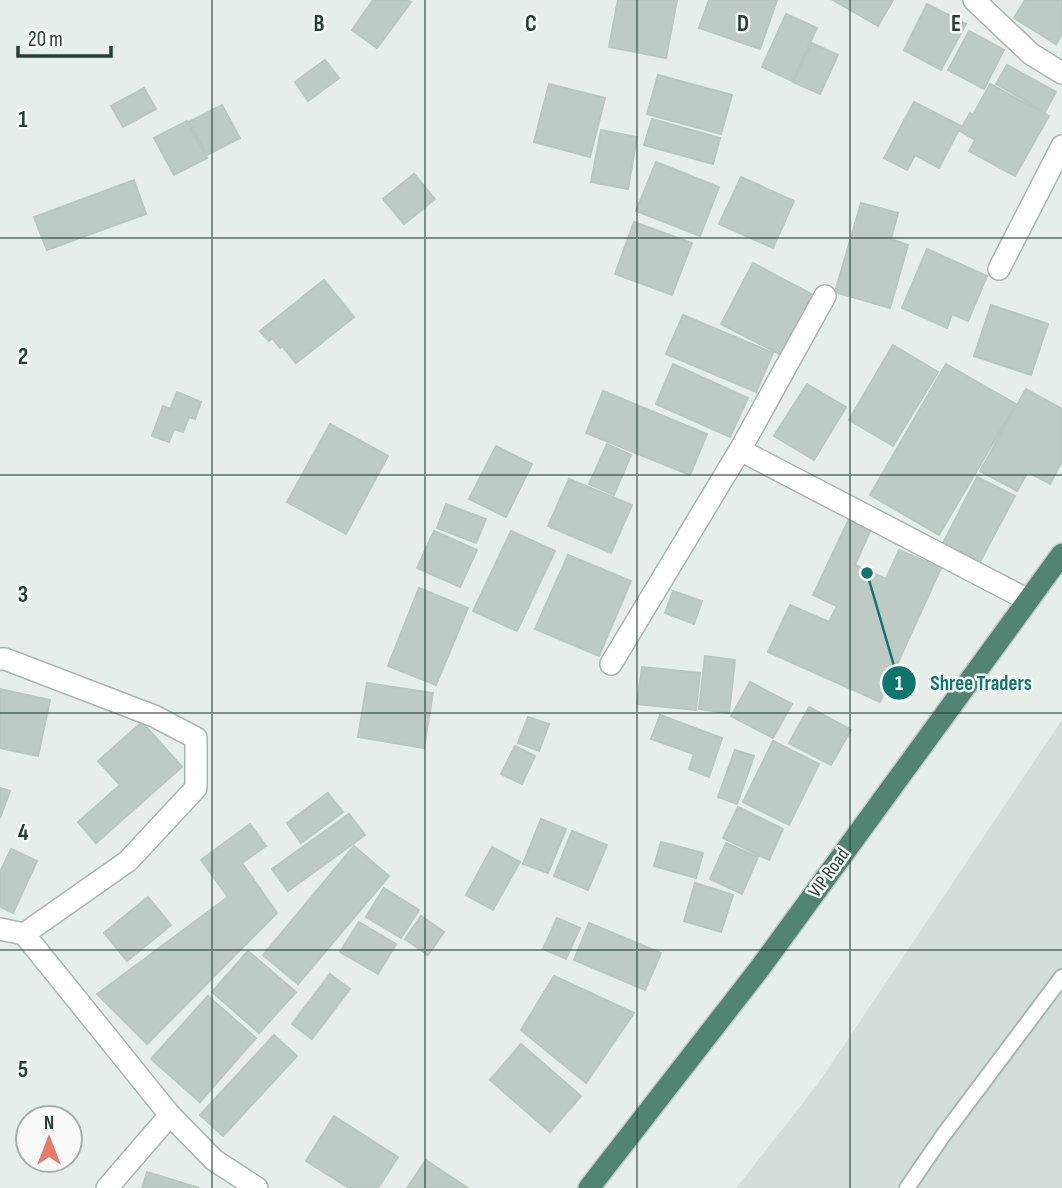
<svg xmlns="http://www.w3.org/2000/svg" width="1062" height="1188" viewBox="0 0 1062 1188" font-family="'Sofia Sans Condensed',sans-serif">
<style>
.built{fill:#d4ded8}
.building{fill:#becbc5;stroke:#b9c7bf;stroke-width:2}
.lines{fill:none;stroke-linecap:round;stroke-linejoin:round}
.service-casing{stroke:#a9b6af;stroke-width:18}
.minor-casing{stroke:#a9b6af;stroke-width:24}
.trunk-casing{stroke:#c2c9c6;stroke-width:24}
.service{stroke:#fff;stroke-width:14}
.minor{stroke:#fff;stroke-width:21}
.trunk{stroke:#518472;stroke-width:21}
.grid{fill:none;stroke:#263f35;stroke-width:2;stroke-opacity:0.55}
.labels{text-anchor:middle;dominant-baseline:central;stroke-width:5;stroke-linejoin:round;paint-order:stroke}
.street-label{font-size:19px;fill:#263f35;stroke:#f7faf8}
.grid-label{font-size:23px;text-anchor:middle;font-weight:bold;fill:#263f35;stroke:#f7faf8;stroke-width:5;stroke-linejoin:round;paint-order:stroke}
.leader{fill:none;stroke:#0f766e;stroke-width:2.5}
.callout-dot{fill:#0f766e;stroke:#f7faf8;stroke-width:2.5}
.mark-label{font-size:21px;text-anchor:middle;font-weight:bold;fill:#fff}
.callout-label{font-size:21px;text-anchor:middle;font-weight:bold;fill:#0f766e;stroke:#f7faf8;stroke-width:5;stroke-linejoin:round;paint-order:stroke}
</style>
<rect width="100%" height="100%" fill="#e6eee9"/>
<!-- built -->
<path class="built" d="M1062 720V1188H736L817 1085Z"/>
<!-- building -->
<path class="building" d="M373 0H407L411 2 377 48 352 30Z
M618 0H677L666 58 609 47Z
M709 0H777L760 49 699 28Z
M833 0H893L878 26Z
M1025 0H1062V34L1056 44 1014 18Z
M927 4 966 24 941 70 904 50Z
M786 14 817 28 792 81 762 67Z
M969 31 1004 50 984 89 948 70Z
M812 43 838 55 820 94 793 82Z
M325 60 339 78 308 101 295 82Z
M1007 65 1056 92 1045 112 996 84Z
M658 75 732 95 721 134 647 114Z
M549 84 605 98 590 157 534 142Z
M990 84 1049 116 1015 176 969 151 975 140 960 131 970 113 973 115Z
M144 88 156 109 123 127 111 106Z
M914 102 961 126 939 168 915 155 907 170 884 158Z
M222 105 240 138 207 155 189 122Z
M652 119 720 138 713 164 644 145Z
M187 121 207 158 174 175 154 138Z
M601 130 637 137 628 189 591 182Z
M656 162 719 187 700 236 636 211Z
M414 174 435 199 404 224 383 199Z
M741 177 794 201 773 248 719 224Z
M134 180 146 214 47 250 34 217Z
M861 203 898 213 891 239 908 245 890 308 835 292Z
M634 222 692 243 672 295 615 274Z
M927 249 987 276 968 321 952 314 947 328 902 308Z
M753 263 813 295 781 355 721 324Z
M324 280 354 317 296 363 282 346 280 348 272 338 269 341 260 331Z
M991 305 1048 324 1031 375 974 356Z
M683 315 773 353 756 392 666 354Z
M893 345 938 372 893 446 849 420Z
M673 364 748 398 730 437 656 404Z
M946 364 1016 404 939 535 870 495Z
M807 384 846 407 814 460 774 436Z
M1026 389 1062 409V461L1050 484 1028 472 1017 491 980 471Z
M603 391 707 434 690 475 586 433Z
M177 392 201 402 195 419 189 417 183 432 174 429 169 442 152 436 163 406 170 409Z
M330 424 388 456 346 534 287 502Z
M607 444 631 455 614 495 589 484Z
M496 446 532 464 506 517 469 499Z
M977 477 1015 496 980 562 943 543Z
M569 479 632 505 611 553 548 526Z
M446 504 486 519 476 543 437 528Z
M848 521 870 531 855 565 886 579 899 550 941 568 880 702 768 652 790 605 829 622 837 606 813 595Z
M434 531 477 550 460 587 417 568Z
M511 531 555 551 517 631 473 611Z
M568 555 631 581 599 656 535 629Z
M419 588 468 608 436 685 388 666Z
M673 591 702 601 694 624 665 613Z
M705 656 735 660 729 713 699 709Z
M642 667 700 673 696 710 637 704Z
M750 682 792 704 773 738 731 716Z
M367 683 433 693 424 748 358 737Z
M0 689 50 700 38 756 0 748Z
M809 707 851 730 831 765 789 743Z
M660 715 722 738 709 777 689 769 694 754 651 739Z
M528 717 549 724 539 751 518 743Z
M142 722 182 767 96 843 78 822 120 785 98 761Z
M773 741 819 764 789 825 743 802Z
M515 746 535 756 522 784 501 774Z
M735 750 754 756 737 804 718 797Z
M0 788 10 791 0 818Z
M328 793 343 812 301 843 287 823Z
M738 807 783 829 769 860 723 838Z
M349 814 365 835 288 891 272 869Z
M541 819 566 829 548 873 523 864Z
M250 824 266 846 242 863 277 913 147 1044 97 994 228 897 201 860Z
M572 831 607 845 588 890 554 876Z
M661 842 703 853 696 878 654 866Z
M726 843 758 857 742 894 710 879Z
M354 846 389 876 298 984 263 955Z
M492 847 520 862 493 910 466 895Z
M11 849 37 861 13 913 0 907V872Z
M695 883 733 895 721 932 684 921Z
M384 888 419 910 401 938 366 917Z
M148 897 171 925 127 961 104 933Z
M421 916 444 932 428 955 405 939Z
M557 918 580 928 566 959 543 949Z
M359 922 396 944 378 974 340 952Z
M589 923 661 953 645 990 574 960Z
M248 951 296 992 259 1033 212 992Z
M330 974 350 989 312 1039 292 1024Z
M554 976 634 1013 586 1083 521 1030Z
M208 996 256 1038 200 1102 151 1059Z
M274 1035 297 1056 223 1136 200 1115Z
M521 1044 581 1096 550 1132 490 1080Z
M334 1116 398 1157 378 1188H349L306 1161Z
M426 1160 468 1188H407Z
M147 1172 199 1188H142Z"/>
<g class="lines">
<!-- service casing -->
<g class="service-casing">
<path id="service" d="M907 1188 942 1137 1062 977"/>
</g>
<!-- minor casing -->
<g class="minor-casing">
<path id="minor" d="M974 0 1031 54 1062 73
M999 269 1062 146
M740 450 1028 600
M0 659H5L154 716 196 738V788L128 861 24 934
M611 664 740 450 825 296
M0 929 24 934 170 1115 214 1160 257 1188
M107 1188 170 1115"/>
</g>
<!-- trunk casing -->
<g class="trunk-casing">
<path id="trunk" d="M589 1188 760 968 1062 554"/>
</g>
<!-- service -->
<use href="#service" class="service"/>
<!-- minor -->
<use href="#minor" class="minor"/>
<!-- trunk -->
<use href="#trunk" class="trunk"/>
</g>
<!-- grid -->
<path class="grid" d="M212 0V1188M425 0V1188M637 0V1188M850 0V1188M0 238H1062M0 475H1062M0 713H1062M0 950H1062"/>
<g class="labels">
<!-- street labels -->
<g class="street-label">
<text transform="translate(829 873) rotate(-54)">VIP Road</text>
</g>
</g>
<g class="grid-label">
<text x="319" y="31">B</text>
<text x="531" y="31">C</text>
<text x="743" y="31">D</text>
<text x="956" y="31">E</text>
<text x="23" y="127">1</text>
<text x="23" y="364">2</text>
<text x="23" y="602">3</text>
<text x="23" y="840">4</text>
<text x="23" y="1077">5</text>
</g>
<!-- callouts -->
<path class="leader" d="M867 573L899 683"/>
<g class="callout-dot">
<circle cx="867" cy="573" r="7"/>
<circle cx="899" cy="683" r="18"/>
</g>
<g class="mark-label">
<text x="899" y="690">1</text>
</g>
<g class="callout-label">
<text x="981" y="690">Shree Traders</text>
</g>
<!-- north arrow -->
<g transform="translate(49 1139)"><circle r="33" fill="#f7faf8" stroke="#a3afaa" stroke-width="2"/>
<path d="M0-5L12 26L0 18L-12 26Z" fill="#e87a6a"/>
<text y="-10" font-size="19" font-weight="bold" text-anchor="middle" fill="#263f35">N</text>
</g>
<!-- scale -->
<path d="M18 46v10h93v-10" fill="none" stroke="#263f35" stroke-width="3.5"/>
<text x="28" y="46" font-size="21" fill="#263f35" stroke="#f7faf8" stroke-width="5" paint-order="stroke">20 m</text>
</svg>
